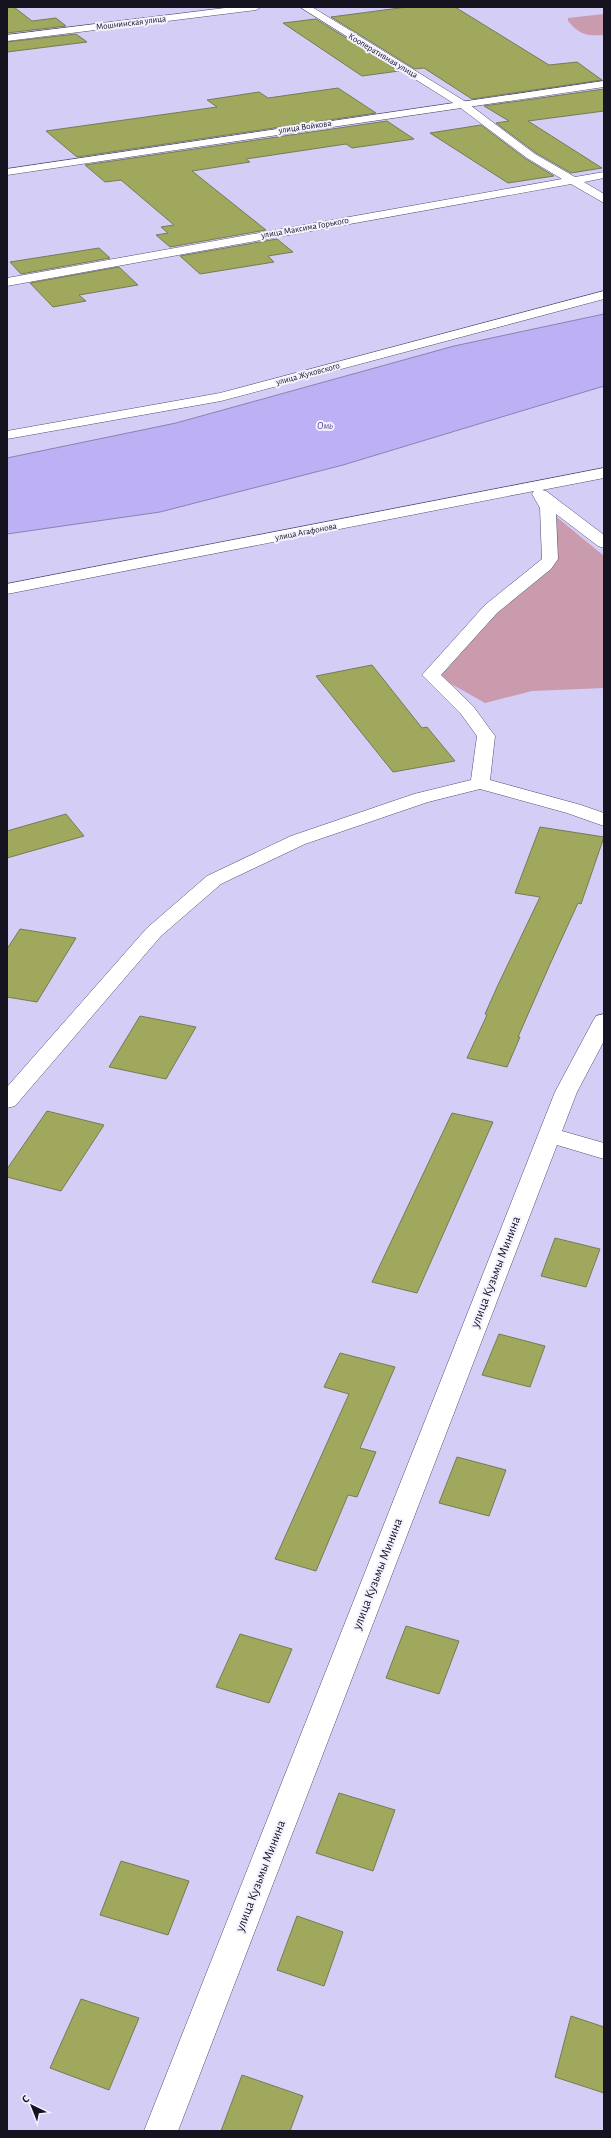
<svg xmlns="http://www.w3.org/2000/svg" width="611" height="2138" viewBox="0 0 611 2138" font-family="'Alegreya Sans',sans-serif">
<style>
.green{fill:#c99bad}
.water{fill:#beb0f5;stroke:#8c81b5}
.building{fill:#a0a85d;stroke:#767b53}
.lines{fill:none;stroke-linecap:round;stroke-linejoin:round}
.street-casing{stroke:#554e71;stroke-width:1}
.secondary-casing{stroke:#554e71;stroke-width:1}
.street{fill:#fff;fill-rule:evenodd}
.secondary{fill:#fff;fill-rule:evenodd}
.labels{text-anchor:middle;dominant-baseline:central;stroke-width:4;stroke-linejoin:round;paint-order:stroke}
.far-street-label{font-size:9px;fill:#161321;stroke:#f4f2ff}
.far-water-label{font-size:10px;font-style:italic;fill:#5b4495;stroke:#f4f2ff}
.near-street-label{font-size:13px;fill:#161321;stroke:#f4f2ff}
</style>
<rect width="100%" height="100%" fill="#d4cdf6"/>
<!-- green -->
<path class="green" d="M604 14V35C586 36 580 35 568 21V18Z
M553 514 604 556V688L532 691 485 703 439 677 502 606 554 565Z"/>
<!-- water -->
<path class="water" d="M604 314V386L343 465 160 512 7 534V458L176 423 454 346Z"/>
<!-- building -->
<path class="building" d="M7 7H14L32 21 56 18 66 26 7 33Z
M407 7H455L549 65 577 62 602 80 472 99 424 68 415 69 331 17Z
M316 19 399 71 362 76 283 23Z
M76 34 87 42 7 52V42Z
M338 88 376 113 77 157 46 131 217 107 207 100 259 92 268 98Z
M604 89V111L528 121 602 168 571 173 536 153 496 123 509 121 484 106Z
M387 121 414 139 352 148 346 144 246 159 250 162 192 171 266 230 170 247 156 235 168 233 161 227 174 225 121 180 105 182 85 165Z
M481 125 526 159 554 176 508 183 430 133Z
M277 239 293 252 268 256 274 262 200 274 180 256Z
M99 248 110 258 21 274 10 262Z
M119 267 138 285 79 295 86 301 53 307 30 283Z
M372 665 422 728 427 727 455 761 393 772 316 676Z
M66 814 84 836 7 858V831Z
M540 827 604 837 581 904 578 903 551 962 518 1037H520L507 1067 467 1058 487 1015 485 1014 498 985 540 897 515 893Z
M20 929 76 938 37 1002 7 997V949Z
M140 1016 196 1027 166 1079 109 1067Z
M47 1111 104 1125 61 1191 7 1177V1169Z
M452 1113 493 1122 417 1293 372 1282Z
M555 1238 600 1249 586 1287 541 1276Z
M499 1334 545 1346 530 1387 482 1375Z
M340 1353 395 1367 360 1448 376 1452 357 1497 348 1495 316 1571 275 1559 349 1394 324 1387Z
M457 1457 506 1470 489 1516 439 1503Z
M406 1626 459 1641 439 1694 386 1678Z
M240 1634 292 1649 269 1703 216 1687Z
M339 1793 395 1810 373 1871 316 1853Z
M121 1861 189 1881 168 1935 100 1915Z
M297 1916 343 1932 324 1986 277 1970Z
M81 1999 139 2018 109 2090 50 2068Z
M571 2016 604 2027V2093L555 2077Z
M242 2075 303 2096 290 2131H221Z"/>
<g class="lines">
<!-- street casing -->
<g class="street-casing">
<path id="street" d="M233 7H261L256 10 7 41V35Z
M300 7H312L466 102 535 154 575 177 604 172V178L584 182 604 194V203L571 184 7 286V278L562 179 527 158 458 106Z
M604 291V299L221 401 7 439V431L220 393Z
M604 468V478L542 490 546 491 604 535V548L598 546 556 514 558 559 551 569 497 613 441 675 473 706 495 736 490 780 581 805 604 813V826L567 813 480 789 428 802 305 844 221 884 161 936 15 1106 7 1108V1087L147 928 207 876 291 836 414 794 471 780 477 736 461 714 422 675 485 605 542 559 540 508 532 494 534 491 7 594V584Z
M604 1014V1041L577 1092 562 1131 604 1143V1159L557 1145 178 2131H144L555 1092 593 1021 596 1016Z"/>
</g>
<!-- secondary casing -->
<g class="secondary-casing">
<path id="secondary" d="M604 81V87L7 175V169Z"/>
</g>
<!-- street -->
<use href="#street" class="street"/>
<!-- secondary -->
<use href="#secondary" class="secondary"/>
</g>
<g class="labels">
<!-- far-street labels -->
<g class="far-street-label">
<text transform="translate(131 23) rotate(-7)">Мошнинская улица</text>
<text transform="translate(383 56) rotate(31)">Кооперативная улица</text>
<text transform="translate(305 127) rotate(-8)">улица Войкова</text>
<text transform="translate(305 228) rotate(-10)">улица Максима Горького</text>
<text transform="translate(308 374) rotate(-15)">улица Жуковского</text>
<text transform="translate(306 532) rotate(-11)">улица Агафонова</text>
</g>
<!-- far-water labels -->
<g class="far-water-label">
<text x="325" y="426">Омь</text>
</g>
<!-- near-street labels -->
<g class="near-street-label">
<text transform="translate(496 1272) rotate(-69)">улица Кузьмы Минина</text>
<text transform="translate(378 1574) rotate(-69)">улица Кузьмы Минина</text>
<text transform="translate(261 1876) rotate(-69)">улица Кузьмы Минина</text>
</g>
</g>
<!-- border -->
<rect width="611" height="2138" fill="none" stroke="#161321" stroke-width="16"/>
<!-- north arrow -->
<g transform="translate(32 2106) rotate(317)" stroke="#f4f2ff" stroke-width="3" paint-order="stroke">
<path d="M0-3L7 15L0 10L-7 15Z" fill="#161321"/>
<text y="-6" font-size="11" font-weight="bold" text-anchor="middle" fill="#161321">С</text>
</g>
</svg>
